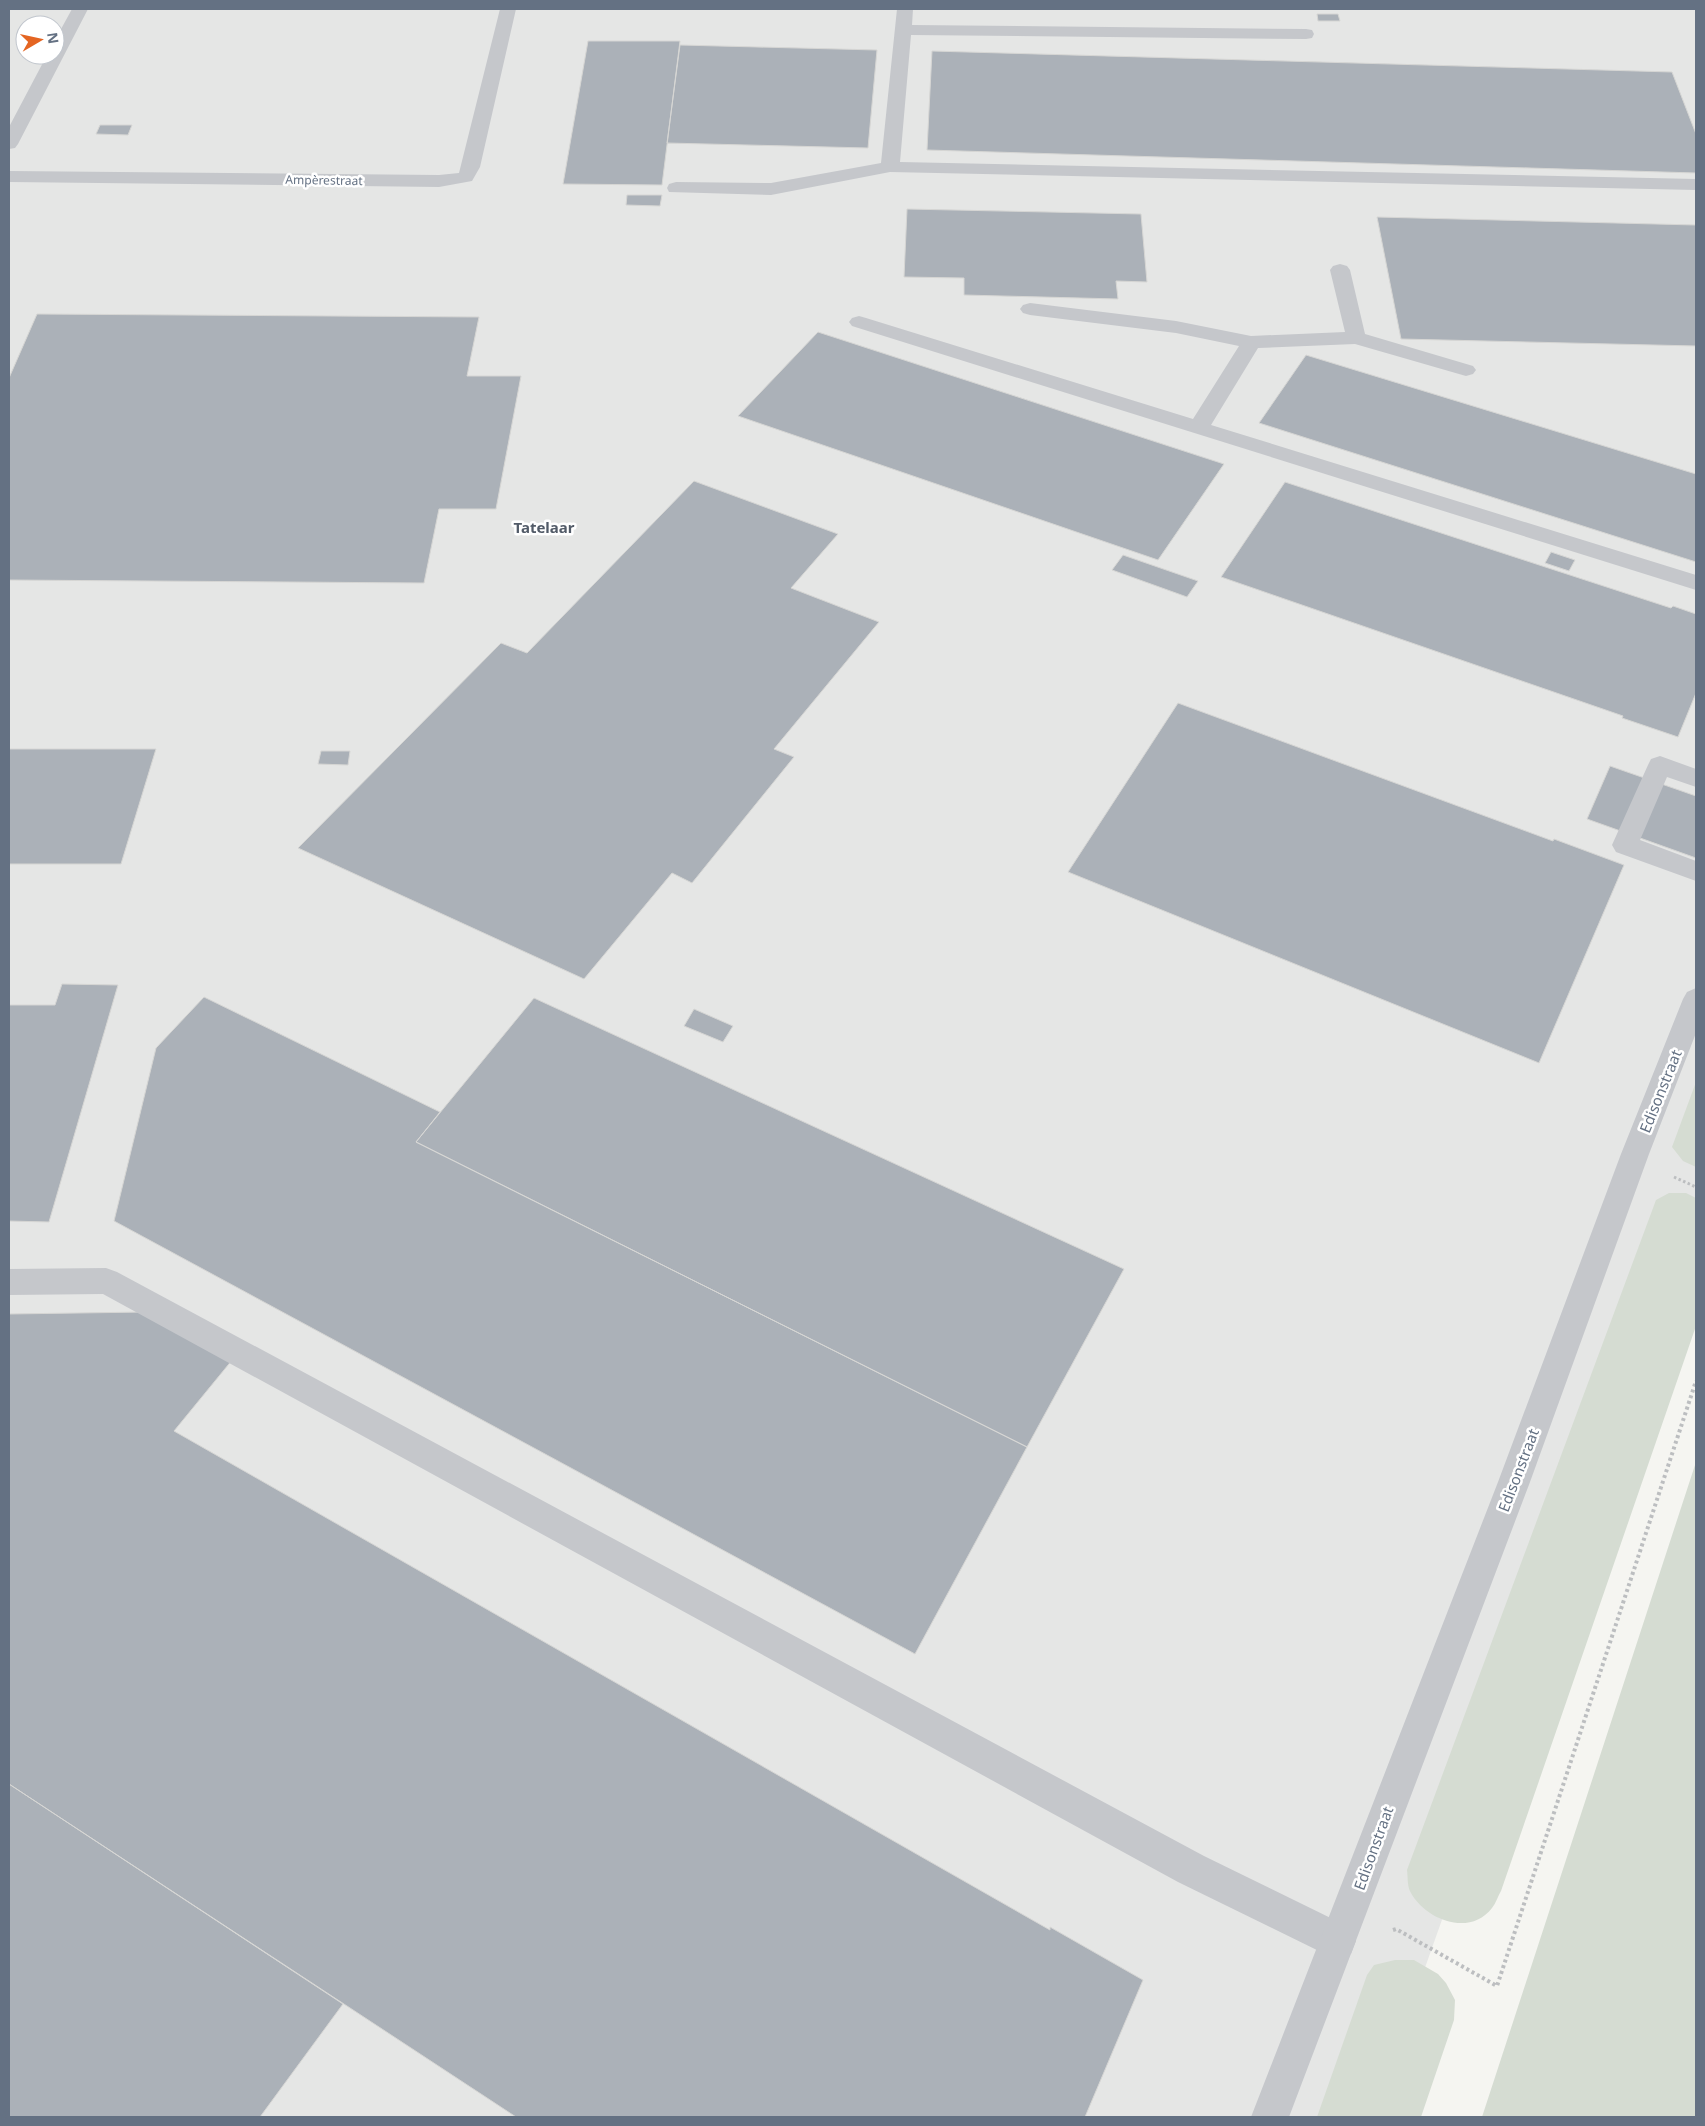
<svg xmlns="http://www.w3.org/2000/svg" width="1705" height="2126" viewBox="0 0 1705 2126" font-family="'Noto Sans',sans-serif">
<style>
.built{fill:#e5e6e5;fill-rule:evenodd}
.green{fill:#d5dcd2}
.building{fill:#abb1b8;stroke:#d6d6d4}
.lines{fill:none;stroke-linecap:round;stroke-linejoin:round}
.path-far1{stroke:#bcbec0;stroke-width:3;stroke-dasharray:2.5 2.5;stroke-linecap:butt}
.path{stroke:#bcbec0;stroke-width:4;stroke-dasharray:3 3;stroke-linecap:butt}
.lane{fill:#c5c7cb;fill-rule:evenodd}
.street{fill:#c5c7cb;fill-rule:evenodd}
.labels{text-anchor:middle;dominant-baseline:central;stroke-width:5;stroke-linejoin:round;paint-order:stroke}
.far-street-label{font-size:12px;fill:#647183;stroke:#fff}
.far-quarter-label{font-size:15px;font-weight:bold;fill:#525b68;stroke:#fff}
.street-label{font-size:15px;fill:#647183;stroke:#fff}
</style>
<rect width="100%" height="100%" fill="#f5f5f1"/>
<!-- built -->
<path class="built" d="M9 9H1696V1204L1372 2117H9ZM25 25H55V55H25Z"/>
<!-- green -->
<path class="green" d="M1696 1082V1167L1683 1161 1672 1147Z
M1669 1193H1686L1696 1198V1326L1501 1891C1498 1896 1496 1903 1492 1908 1470 1937 1426 1920 1411 1893 1407 1887 1408 1877 1407 1870L1656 1200Z
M1696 1462V2117H1482Z
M1395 1960H1414L1438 1974 1446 1983 1455 2000 1454 2020 1421 2117H1317L1367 1975 1374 1965Z"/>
<!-- building -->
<path class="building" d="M1317 14H1338L1340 21H1318Z
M588 41H680L662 185 563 184Z
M680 45 877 50 868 148 667 143Z
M932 51 1672 72 1696 134V173L927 150Z
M100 125H132L128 135 96 134Z
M627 195H662L660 206 626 205Z
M907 209 1141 214 1147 282 1116 281 1118 299 964 295V278L904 277Z
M1377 217 1696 225V346L1401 339Z
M37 314 479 317 467 376H521L496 509H439L424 583 9 580V378Z
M818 332 1224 464 1158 560 738 416Z
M1306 355 1696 474V562L1259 423Z
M694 481 838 534 791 588 879 622 774 749 794 757 692 883 672 873 584 979 298 848 501 643 527 653Z
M1285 482 1671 608 1673 606 1696 614V693L1678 737 1622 718 1623 716 1221 577Z
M1551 552 1575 560 1569 571 1545 563Z
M1123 555 1198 581 1187 597 1112 570Z
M1178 703 1553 841 1554 839 1624 865 1539 1063 1068 872Z
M9 749H156L121 864H9Z
M321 751H350L348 765 318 764Z
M1610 766 1696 796V858L1587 819Z
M62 984 118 985 49 1222 9 1221V1005H55Z
M204 997 440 1112 416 1142 1027 1447 915 1654 114 1221 156 1048Z
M534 998 1124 1269 1027 1447 416 1142Z
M694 1009 733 1026 723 1042 684 1026Z
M146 1312 233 1359 174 1431 1050 1930V1927L1143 1980 1085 2117H516L9 1784V1314Z
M9 1784 343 2004 260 2117H9Z"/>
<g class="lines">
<!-- path-far1 -->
<path class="path-far1" d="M1674 1177 1696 1187"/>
<!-- path -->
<path class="path" d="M1393 1930 1396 1929 1497 1986 1696 1381"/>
<!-- lane -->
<path class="lane" d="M897 9H913L912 25 1306 29 1312 30 1314 34 1312 38 1306 39 911 35 900 162 1696 179V190L890 172 771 195 669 192 667 188 669 184 676 182 771 183 881 163Z
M1340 264 1347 266 1350 270 1365 334 1473 366 1476 370 1473 374 1466 376 1459 374 1355 344 1258 348 1211 425 1696 575V590L852 326 849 322 852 318 859 316 866 318 1193 419 1239 346 1176 333 1030 315 1023 313 1020 309 1023 305 1030 303 1176 321 1251 336 1345 332 1330 270 1333 266Z
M1660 756 1696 769V787L1667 777 1640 840 1696 861V881L1616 852 1612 845 1648 765 1651 759Z
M106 1268 117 1272 1204 1856 1351 1928 1356 1941 1351 1954 1338 1959 1325 1954 1178 1882 103 1294 9 1295V1269Z"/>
<!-- street -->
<path class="street" d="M72 9H88L18 144 15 148 9 149V127L47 55H55V40Z
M500 9H516L480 167 472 181 439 187 9 182V171L439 175 459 173Z
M1696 988V1033L1649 1154 1530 1482 1289 2117H1251L1498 1482 1621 1154 1683 999 1687 992Z"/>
</g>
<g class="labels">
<!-- far-street labels -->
<g class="far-street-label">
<text transform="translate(324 180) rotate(1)">Ampèrestraat</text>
</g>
<!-- far-quarter labels -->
<g class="far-quarter-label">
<text x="544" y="527">Tatelaar</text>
</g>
<!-- street labels -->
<g class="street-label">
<text transform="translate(1660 1091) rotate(-68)">Edisonstraat</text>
<text transform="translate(1518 1470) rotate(-69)">Edisonstraat</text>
<text transform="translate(1373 1848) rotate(-70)">Edisonstraat</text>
</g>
</g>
<!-- border -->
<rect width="1705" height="2126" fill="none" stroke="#647183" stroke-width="20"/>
<!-- north arrow -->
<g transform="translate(40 40) rotate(81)"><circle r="24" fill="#ffffff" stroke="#c1c6cd"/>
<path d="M0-4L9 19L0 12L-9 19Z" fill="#e46522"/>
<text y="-8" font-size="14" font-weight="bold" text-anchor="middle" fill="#647183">N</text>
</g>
</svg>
